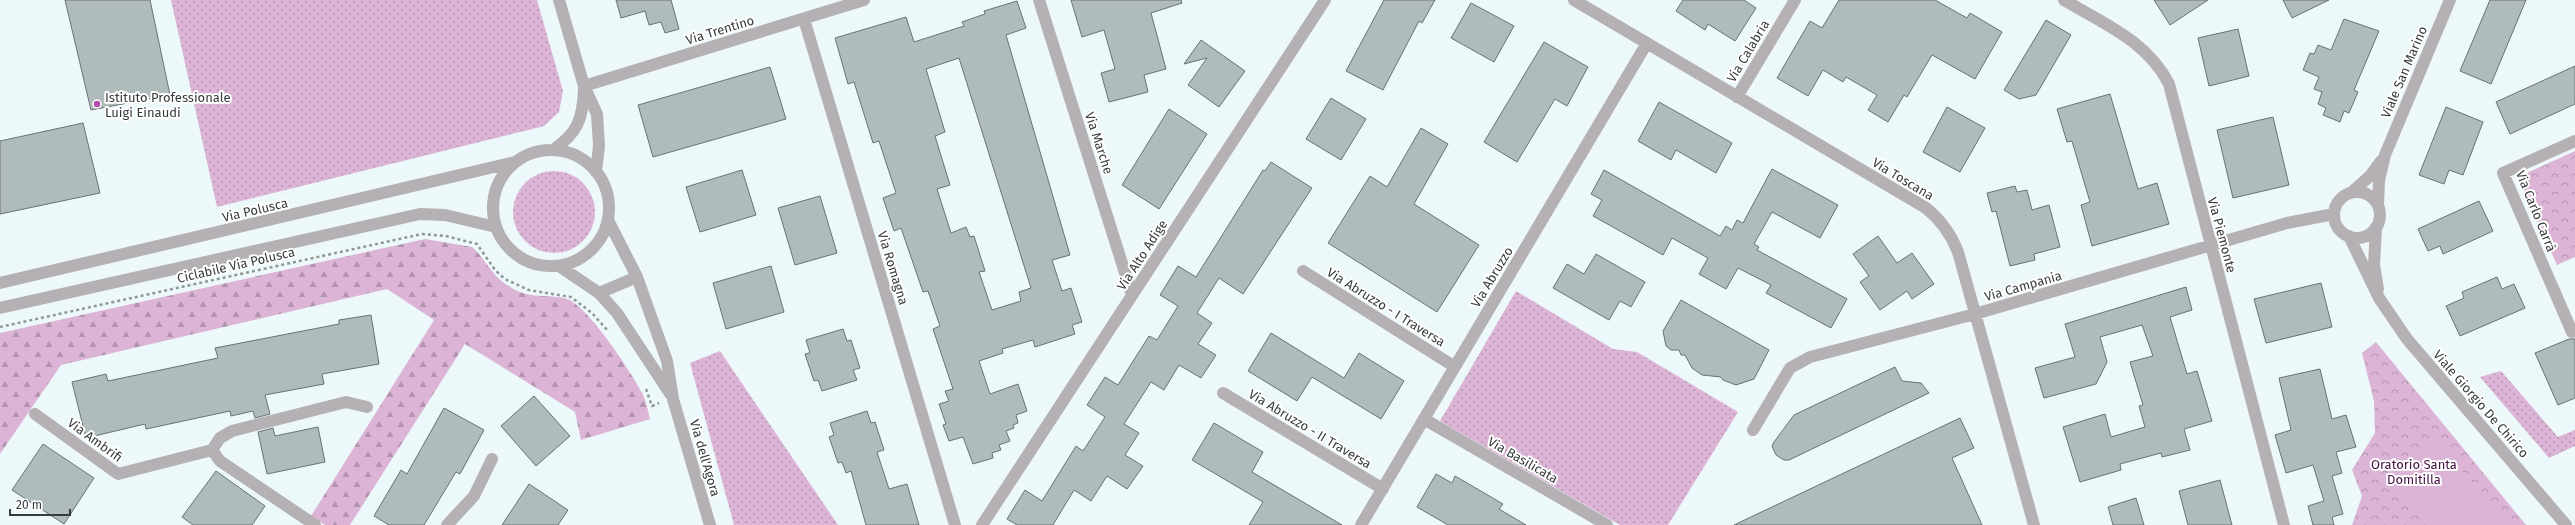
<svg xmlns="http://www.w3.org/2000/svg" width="2575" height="525" viewBox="0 0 2575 525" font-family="'Fira Sans',sans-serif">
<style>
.grass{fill:url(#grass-dots)}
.forest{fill:url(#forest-firs)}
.park{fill:url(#park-crowns)}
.pitch{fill:#dbb4d6}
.building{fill:#b0bbbc;stroke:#687374;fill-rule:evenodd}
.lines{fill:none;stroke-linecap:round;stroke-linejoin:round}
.path{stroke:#8f9898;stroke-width:2.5;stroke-dasharray:3 3;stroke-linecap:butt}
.minor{stroke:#b4b0b3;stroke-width:12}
.poi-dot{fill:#b34bad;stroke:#fff;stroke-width:1.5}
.labels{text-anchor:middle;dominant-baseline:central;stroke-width:4;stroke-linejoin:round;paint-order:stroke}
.street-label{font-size:13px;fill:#363b3b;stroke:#fff}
.poi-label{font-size:13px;fill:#363b3b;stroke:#fff;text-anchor:start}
.park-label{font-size:13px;fill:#451242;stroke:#fff}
</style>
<defs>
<pattern id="grass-dots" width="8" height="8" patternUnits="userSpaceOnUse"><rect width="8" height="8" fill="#dbb4d6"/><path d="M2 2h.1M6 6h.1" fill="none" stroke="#b294af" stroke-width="1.8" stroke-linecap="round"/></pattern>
<pattern id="forest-firs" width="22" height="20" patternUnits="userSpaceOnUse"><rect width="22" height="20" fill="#dbb4d6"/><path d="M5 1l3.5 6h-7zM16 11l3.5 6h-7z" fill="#b294af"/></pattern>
<pattern id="park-crowns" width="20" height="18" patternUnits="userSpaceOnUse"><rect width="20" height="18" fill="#dbb4d6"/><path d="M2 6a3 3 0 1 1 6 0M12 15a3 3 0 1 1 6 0" fill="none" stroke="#b294af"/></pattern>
</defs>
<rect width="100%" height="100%" fill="#ecf8f9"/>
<!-- grass -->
<path class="grass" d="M171 0H537L563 91 559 112 544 126 217 207Z
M513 212a41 41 0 1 1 82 0a41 41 0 1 1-82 0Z
M1516 291 1613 349 1637 352 1738 412 1668 525H1620L1440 421Z
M720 351 838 525H734L690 363Z
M2501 371 2558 437 2575 430V446L2549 458 2480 377Z"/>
<!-- forest -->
<path class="forest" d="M425 239 472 247C484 257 490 273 504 283 527 300 540 294 564 298 585 301 632 373 642 393 646 400 648 411 650 419L581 440 575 412 465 344 350 525H325L311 516 434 320 387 289 61 365 0 454V333Z"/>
<!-- park -->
<path class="park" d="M2575 151V257L2557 265 2518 177Z
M2376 342 2526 525H2352L2362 496 2352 470 2375 433 2374 401 2362 353Z"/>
<!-- pitch -->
<path class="pitch" d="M2433 438 2511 525H2428L2387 479Z"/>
<!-- building -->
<path class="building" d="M65 0H150L170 95 91 110Z
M616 0H671L679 29 665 33 661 22 649 25 645 11 621 18Z
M1071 0H1181L1182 3 1151 13 1166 69 1144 75 1148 92 1109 102 1101 73 1115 69 1104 30 1082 37Z
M1384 0H1435L1422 23 1419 21 1383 90 1346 71Z
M1683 0H1744L1756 8 1735 41 1708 24 1705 30 1676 11Z
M1839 0H1935L1967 18 1970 13 2002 32 1975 79 1932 55 1907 97 1904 95 1888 122 1868 110 1877 95 1846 77 1843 82 1823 70 1808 96 1777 78 1810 21 1822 28Z
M2154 0H2208L2170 25Z
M2283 0H2329L2292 18Z
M2490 0H2526L2491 84 2460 71Z
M1017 1 1026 28 1006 35 1070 255 1052 260 1062 291 1071 288 1082 322 1072 325 1075 334 1035 347 1033 340 1002 349 1003 353 979 361 990 394 1018 384 1027 411 1016 415 1018 423 1013 425 1014 428 1006 431 1010 441 999 445 1001 450 992 453 993 458 973 464 963 437 949 441 943 425 946 424 939 404 949 401 945 391 953 389 933 329 940 326 928 291 923 292 901 228 894 231 883 198 896 193 879 141 873 143 854 82 848 84 835 38 906 17 914 42 964 26 962 22 985 14 984 11ZM959 58 1031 288 1019 292 1021 301 992 310 979 272 985 271 974 236 970 237 966 227 951 233 937 189 950 185 935 136 945 132 926 69Z
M1471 3 1514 26 1494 62 1451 38Z
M2344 19 2379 31 2354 90 2358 92 2349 113 2344 111 2340 122 2323 115 2326 108 2318 104 2322 92 2314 89 2319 77 2303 70 2310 53 2314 54 2318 45 2331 50Z
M2046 20 2071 35 2036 95 2019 99 2004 90Z
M2238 29 2249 76 2209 86 2198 38Z
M1201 40 1245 71 1219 107 1188 85 1207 58 1184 64Z
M1544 42 1588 67 1567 106 1555 99 1517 162 1484 142Z
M2575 66V104L2510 134 2496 102Z
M770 67 786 119 653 157 638 105Z
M2110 94 2138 189 2157 183 2169 224 2092 246 2081 205 2090 202 2072 141 2067 142 2057 109Z
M1331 98 1366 119 1341 160 1306 139Z
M1659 102 1732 143 1716 173 1676 150 1671 160 1638 141Z
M1947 107 1985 128 1960 172 1923 152Z
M2446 107 2483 122 2463 175 2449 170 2444 184 2419 175Z
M1169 109 1207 134 1159 209 1122 185Z
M2273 117 2289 185 2233 198 2217 130Z
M83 123 100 193 0 214V141Z
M1421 128 1448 144 1414 204 1479 245 1437 312 1328 243 1370 176 1387 187Z
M1271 162 1312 188 1243 294 1219 278 1197 313 1212 323 1198 344 1216 355 1201 378 1179 365 1164 390 1151 382 1124 424 1139 433 1125 455 1143 466 1127 489 1107 476 1091 501 1074 490 1053 525H1017L1007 519 1025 490 1042 501 1076 446 1083 451 1105 417 1087 405 1105 377 1118 385 1149 336 1157 340 1178 306 1160 295 1178 266 1196 277 1263 170 1265 171Z
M1772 169 1838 205 1820 238 1772 212 1754 244 1759 247 1757 250 1847 299 1831 328 1766 293 1771 285 1738 268 1726 289 1699 274 1708 258 1672 238 1663 255 1593 216 1602 200 1591 194 1604 170 1720 236 1726 226 1732 230 1737 220 1743 223Z
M742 170 756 215 700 232 686 187Z
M2015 186 2017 192 2027 190 2032 210 2049 205 2060 247 2034 254 2035 260 2010 266 1996 211 1992 212 1987 193Z
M820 196 837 253 795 265 778 208Z
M2479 201 2493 231 2443 254 2440 246 2428 251 2418 229Z
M1878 236 1897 263 1912 253 1934 284 1912 299 1907 291 1880 310 1860 282 1869 276 1853 254Z
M1596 254 1645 282 1631 307 1620 301 1609 320 1553 288 1567 264 1584 274Z
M771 266 784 312 726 329 713 283Z
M2497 277 2502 289 2514 284 2525 308 2460 336 2446 306 2464 298 2462 292Z
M2321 283 2332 327 2266 343 2254 299Z
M2186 287 2192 310 2170 317 2187 374 2197 371 2212 421 2184 429 2190 450 2162 457 2161 453 2120 464 2121 470 2080 482 2063 427 2105 414 2111 437 2145 427 2139 406 2143 405 2130 362 2153 356 2142 325 2100 337 2107 362 2096 384 2044 398 2035 368 2075 357 2065 324Z
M1681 300 1769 350 1754 379 1736 385 1723 380 1721 377 1702 375 1692 368 1685 355H1681L1679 350H1671L1666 346 1663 331Z
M371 315 379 364 322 374 324 384 265 395 270 414 255 418 253 411 231 416 230 411 146 429 145 424 86 438 72 382 106 374 108 381 218 358 215 348 339 324V320Z
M843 329 847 341 851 340 860 368 853 370 857 380 822 391 818 380 814 381 805 354 810 353 806 340Z
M1271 333 1344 378 1359 353 1404 381 1381 419 1312 377 1297 401 1248 371Z
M2569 339H2575V398L2558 405 2535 353Z
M1895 367 1902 381 1921 383 1929 393 1789 460H1784L1776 455 1772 446 1774 442 1794 415Z
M2320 369 2332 419 2346 415 2356 447 2336 452 2342 473 2332 476 2343 514 2332 517 2334 525H2313L2308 506 2324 501 2313 465 2286 473 2275 435 2291 430 2279 378Z
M534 396 570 436 536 466 501 426Z
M444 408 484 430 460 474 456 472 424 525H389L374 516 401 470 407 474Z
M867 411 871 423 875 422 884 450 877 452 889 489 907 484 919 525H866L851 471 846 473 842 462 838 463 829 437 834 435 830 423Z
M1960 418 1974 448 1952 458 1982 525H1734Z
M1214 423 1263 452 1252 472 1342 525H1249L1263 502 1192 460Z
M318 427 325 462 267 474 258 432 273 428 275 436Z
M43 444 94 478 64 524 12 490Z
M216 471 265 506 252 525H193L182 517Z
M1436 474 1452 483 1455 476 1503 504 1499 509 1526 525H1448L1417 507Z
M2220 480 2232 525H2188L2179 491Z
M529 484 568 510 558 525H502Z
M2136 498 2144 525H2113L2108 507Z"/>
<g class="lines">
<!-- path -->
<path class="path" d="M0 327 422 234 446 236 477 244 495 270 505 279 529 290 571 297 592 313 608 331
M646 389 652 406 659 403"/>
<!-- minor -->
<path class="minor" d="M559 0 584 86 597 114 599 146 596 172
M1039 0 1132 295
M1574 0 1926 208C1941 220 1951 234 1958 252L2034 525
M2064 0C2103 23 2147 41 2169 84L2284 525
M804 19 955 525
M584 86 864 0
M1737 97 1795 0
M553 150C578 133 583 118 584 89
M493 208a58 58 0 1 1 116 0a58 58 0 1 1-116 0Z
M2352 192 2370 176 2381 161
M2334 215a23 23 0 1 1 46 0a23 23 0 1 1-46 0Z
M2378 205 2379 180 2385 155 2450 0
M608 220 637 277 667 361 673 399 710 525
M2376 227 2374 265 2378 289
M2349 236 2379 298 2407 339 2566 525
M559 266 599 293 617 313 671 395
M1303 271 1455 367
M0 283 515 162
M599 293 637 277
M0 308 420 214 445 215 496 227
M2572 332 2503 173 2575 141
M1223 393 1383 489
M35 414 118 474 212 450 220 461 315 525
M1424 419 1607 525
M1753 430 1790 368 1810 357 1975 314 2287 223 2334 214
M212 450 220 438 232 431 346 402 367 407
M447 525 474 496 492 459
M982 525 1325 0
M1361 525 1647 43"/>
</g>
<!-- markers -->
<circle class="poi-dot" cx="97" cy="104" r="4"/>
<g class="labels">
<!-- street labels -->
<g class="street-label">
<text transform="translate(720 30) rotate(-17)">Via Trentino</text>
<text transform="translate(1748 51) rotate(-59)">Via Calabria</text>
<text transform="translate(2404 72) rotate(-67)">Viale San Marino</text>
<text transform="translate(1099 143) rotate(72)">Via Marche</text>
<text transform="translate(1903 179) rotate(31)">Via Toscana</text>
<text transform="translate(255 210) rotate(-13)">Via Polusca</text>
<text transform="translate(2536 211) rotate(68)">Via Carlo Carrà</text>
<text transform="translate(2222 235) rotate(75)">Via Piemonte</text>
<text transform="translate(1142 255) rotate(-57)">Via Alto Adige</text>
<text transform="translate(236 265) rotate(-13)">Ciclabile Via Polusca</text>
<text transform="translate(893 268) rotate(73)">Via Romagna</text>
<text transform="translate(1492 277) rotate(-59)">Via Abruzzo</text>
<text transform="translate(2023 286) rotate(-16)">Via Campania</text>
<text transform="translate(1386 307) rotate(32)">Via Abruzzo - I Traversa</text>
<text transform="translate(2481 404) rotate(49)">Viale Giorgio De Chirico</text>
<text transform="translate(1310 429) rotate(31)">Via Abruzzo - II Traversa</text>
<text transform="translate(95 440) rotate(36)">Via Ambrifi</text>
<text transform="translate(705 458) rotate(74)">Via dell'Agora</text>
<text transform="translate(1523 460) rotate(30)">Via Basilicata</text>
</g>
<!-- poi labels -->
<g class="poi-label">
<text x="105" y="97">Istituto Professionale<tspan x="105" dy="15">Luigi Einaudi</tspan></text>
</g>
<!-- park labels -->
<g class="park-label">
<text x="2414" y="464">Oratorio Santa<tspan x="2414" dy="15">Domitilla</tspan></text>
</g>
</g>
<!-- scale -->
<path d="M10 509v6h60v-6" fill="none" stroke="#363b3b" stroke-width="2"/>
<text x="16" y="509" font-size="12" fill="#363b3b" stroke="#ffffff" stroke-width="3" paint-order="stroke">20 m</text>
</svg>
